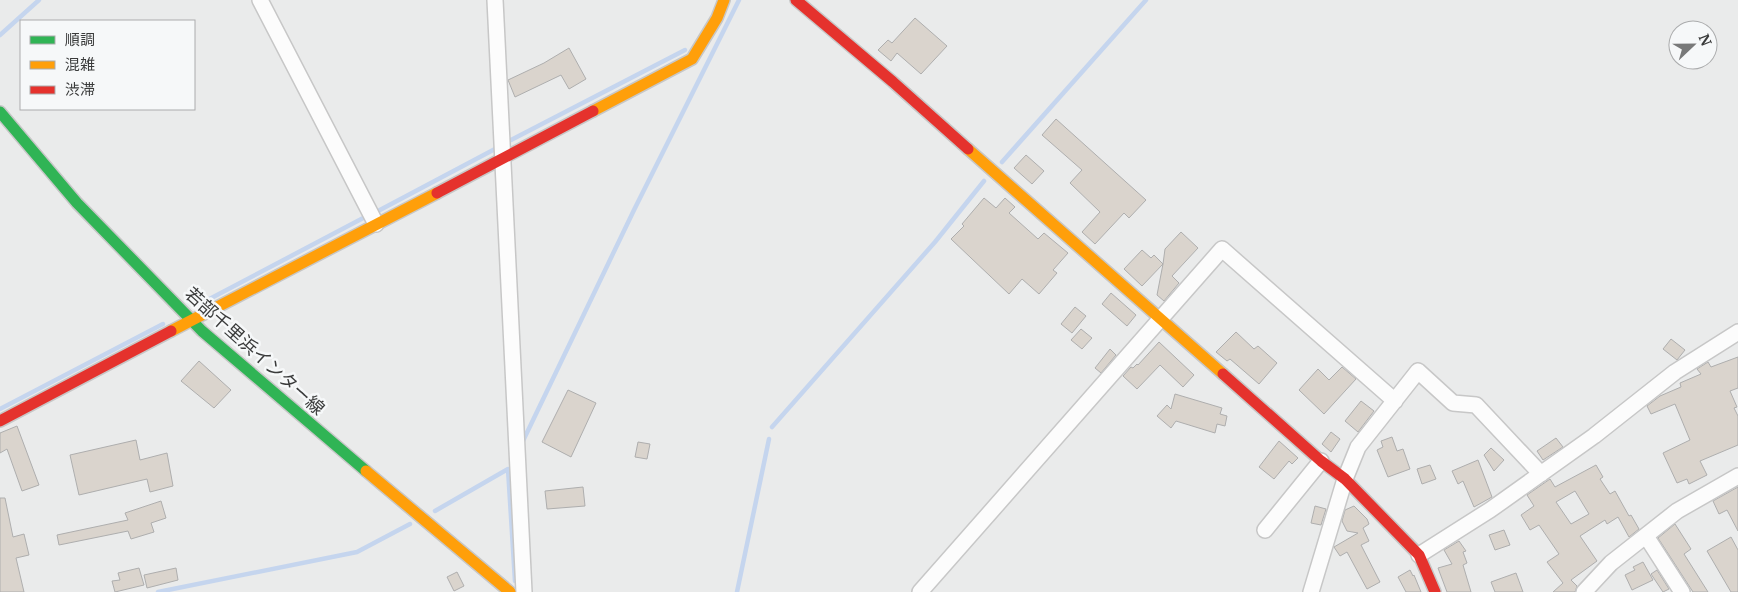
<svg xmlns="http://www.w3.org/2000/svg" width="1738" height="592" viewBox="0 0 1738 592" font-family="Merriweather,'Noto Sans JP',serif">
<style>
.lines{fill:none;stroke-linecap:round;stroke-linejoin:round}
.stream{stroke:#c5d5ee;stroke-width:4.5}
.building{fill:#dad4cd;stroke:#aeaeae;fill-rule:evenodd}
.street-casing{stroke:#c7c7c7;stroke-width:18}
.fast-casing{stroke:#c7c7c7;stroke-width:14}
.slow-casing{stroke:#c7c7c7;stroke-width:14}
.jam-casing{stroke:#c7c7c7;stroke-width:14}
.street{stroke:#fcfcfc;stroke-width:15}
.fast{stroke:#30b455;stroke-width:11}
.slow{stroke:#ff9f0a;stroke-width:11}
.jam{stroke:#e5322d;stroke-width:11}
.labels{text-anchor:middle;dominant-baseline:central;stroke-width:5;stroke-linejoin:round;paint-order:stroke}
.street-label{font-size:18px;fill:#3a3b3b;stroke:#f6f8f9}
</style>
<rect width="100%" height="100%" fill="#eaebeb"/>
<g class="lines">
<!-- stream -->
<path class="stream" d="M0 35 39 0
M511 140 685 50
M1002 162 1146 0
M378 211 495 149
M200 304 367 216
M0 409 163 324
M772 427 935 242 984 181
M522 443 634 210 739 0
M435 511 508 469 515 581
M158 592 357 552 410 524
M737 592 769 439"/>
</g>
<!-- building -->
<path class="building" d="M915 18 947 46 921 74 897 53 891 61 878 50 888 40 892 43Z
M569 48 586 79 569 89 561 75 515 97 508 80 544 63Z
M1056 119 1146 200 1129 218 1124 213 1095 244 1082 232 1100 212 1070 183 1082 170 1042 135Z
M1026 155 1044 171 1032 184 1014 168Z
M984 198 996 208 1005 198 1015 207 1009 213 1038 239 1044 233 1068 253 1053 270 1057 273 1039 294 1022 279 1009 294 951 239 964 226 962 224Z
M1181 232 1198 248 1172 276 1179 283 1164 301 1157 295 1163 264 1142 286 1124 269 1142 250 1151 258 1154 255 1163 264 1165 249Z
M1111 293 1136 315 1127 326 1102 304Z
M1075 307 1086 316 1072 333 1061 324Z
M1081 329 1092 338 1082 349 1071 340Z
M1236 332 1254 349 1258 346 1277 363 1259 384 1230 359 1227 361 1216 352Z
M1671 339 1685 350 1677 360 1663 349Z
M1159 342 1194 375 1183 387 1160 365 1137 389 1123 376 1131 367 1133 368 1137 364 1138 365Z
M1110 349 1116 355 1101 373 1095 368Z
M1738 357V388L1730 391 1737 407 1734 408 1738 416V445L1700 461 1707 475 1689 484 1687 479 1677 483 1663 453 1690 440 1675 404 1651 414 1647 406 1660 396 1681 387 1680 383 1701 374 1697 369 1708 362 1711 367Z
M199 361 231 390 214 408 181 381Z
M1342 367 1356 379 1324 414 1299 390 1318 369 1329 380Z
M568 390 596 403 571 457 542 442Z
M1175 394 1222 408 1220 414 1227 416 1225 426 1217 424 1215 433 1176 421 1171 428 1157 416 1167 405 1171 409Z
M1361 401 1374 411 1358 432 1345 421Z
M17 426 39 485 22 491 7 449 0 453V433Z
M1331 432 1340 439 1331 452 1322 444Z
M1392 437 1397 451 1403 449 1410 469 1388 477 1377 450 1383 447 1381 441Z
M1556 438 1563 447 1543 460 1537 451Z
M136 440 140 460 167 453 173 486 150 492 147 479 79 495 70 455Z
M1279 441 1298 458 1292 464 1289 461 1274 479 1259 467Z
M638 442 650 444 647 459 635 457Z
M1491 448 1504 460 1494 471 1484 455Z
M1478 460 1492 497 1474 507 1463 481 1458 484 1452 471Z
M1430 465 1436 479 1422 484 1417 469Z
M1596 465 1603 477 1600 479 1610 494 1615 491 1629 516 1631 515 1639 529 1629 537 1618 517 1607 524 1605 520 1580 536 1597 561 1571 580 1577 586 1575 592H1553L1563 583 1547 562 1559 554 1539 525 1530 530 1521 515 1534 506 1527 495 1550 479 1555 487ZM1575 491 1589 514 1571 524 1556 502Z
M583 487 585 506 547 509 545 491Z
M1738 487V531L1727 510 1719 514 1713 501Z
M0 498H5L13 537 24 534 29 555 16 558 24 592H0Z
M161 501 166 518 151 523 154 532 131 539 128 531 59 545 57 535 128 520 125 513Z
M1315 506 1326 509 1321 525 1311 523Z
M1354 506 1367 519 1369 524 1363 528 1369 541 1361 545 1380 582 1367 589 1347 552 1340 556 1334 547 1358 533 1347 531 1342 521 1345 510Z
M1675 524 1691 549 1684 554 1708 592H1693L1658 538Z
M1504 530 1510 545 1495 550 1489 535Z
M1731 537 1738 550V592H1731L1707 551Z
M1459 541 1466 551 1463 552 1467 563 1463 565 1471 592H1447L1438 568 1452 564 1444 550Z
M1643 562 1653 580 1632 590 1625 575 1635 570 1633 567Z
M139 568 144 585 115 592 112 581 120 580 118 573Z
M176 568 178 580 147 588 144 575Z
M1410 570 1413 576 1414 575 1421 592H1406L1398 577Z
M1657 570 1669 589 1663 592 1651 574Z
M457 572 464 586 454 591 447 577Z
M1516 573 1523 592H1495L1491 582Z"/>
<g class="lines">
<!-- street casing -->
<g class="street-casing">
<path id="street" d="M260 0 376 224
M495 0 524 592
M1265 530 1321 461
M1646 536 1682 592
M1419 555 1490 510 1594 436 1675 372 1738 332
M920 592 1222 249 1395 401
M1311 592 1345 479 1358 447 1418 371 1453 403 1476 405 1541 474
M1584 592 1611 563 1677 511 1738 476"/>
</g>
<!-- fast casing -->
<g class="fast-casing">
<path id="fast" d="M0 112 77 203 202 331 366 471"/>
</g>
<!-- slow casing -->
<g class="slow-casing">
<path id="slow" d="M593 111 692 59 717 18 724 0
M968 149 1223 374
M171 331 437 193
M366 471 510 592"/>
</g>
<!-- jam casing -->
<g class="jam-casing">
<path id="jam" d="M796 0 893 82 968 149
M437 193 593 111
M1223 374 1321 461 1345 479 1419 555 1435 592
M0 421 171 331"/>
</g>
<!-- street -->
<use href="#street" class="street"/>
<!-- fast -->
<use href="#fast" class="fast"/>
<!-- slow -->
<use href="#slow" class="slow"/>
<!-- jam -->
<use href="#jam" class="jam"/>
</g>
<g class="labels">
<!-- street labels -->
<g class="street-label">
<text transform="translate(255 351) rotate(42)">若部千里浜インター線</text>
</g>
</g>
<!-- legend -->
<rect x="20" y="20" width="175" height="90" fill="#f6f8f9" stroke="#abacad"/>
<rect x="30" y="36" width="25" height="8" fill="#30b455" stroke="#abacad"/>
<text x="65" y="45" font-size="15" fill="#3a3b3b">順調</text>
<rect x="30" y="61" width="25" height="8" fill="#ff9f0a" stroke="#abacad"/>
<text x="65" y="70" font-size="15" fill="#3a3b3b">混雑</text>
<rect x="30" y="86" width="25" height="8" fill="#e5322d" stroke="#abacad"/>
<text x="65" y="95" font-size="15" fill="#3a3b3b">渋滞</text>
<!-- north arrow -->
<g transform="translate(1693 45) rotate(68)"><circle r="24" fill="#f6f8f9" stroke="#abacad"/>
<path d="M0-4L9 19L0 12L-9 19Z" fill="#787979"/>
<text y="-8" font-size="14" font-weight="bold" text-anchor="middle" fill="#3a3b3b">N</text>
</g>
</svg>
